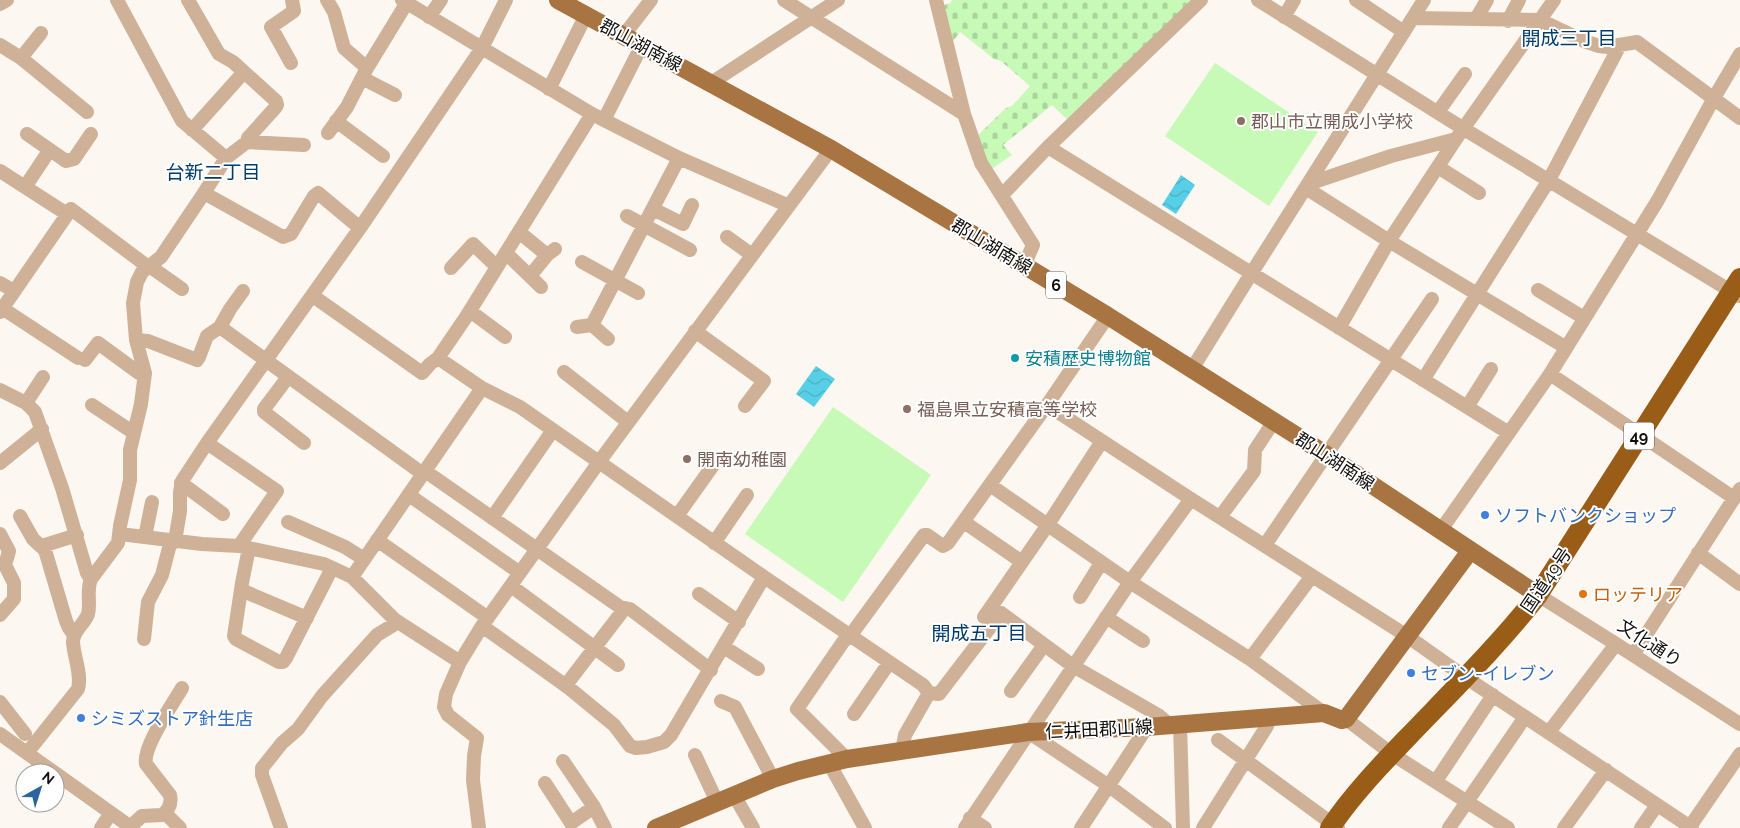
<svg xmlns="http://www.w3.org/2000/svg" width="1740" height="828" viewBox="0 0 1740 828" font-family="Raleway,'Noto Sans JP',sans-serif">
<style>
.green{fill:#c7f9b7}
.cemetery{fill:url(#cemetery-stones)}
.water{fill:url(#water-waves)}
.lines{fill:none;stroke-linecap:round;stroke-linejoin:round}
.minor{stroke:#ceb196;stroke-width:14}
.major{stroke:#a87441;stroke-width:18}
.highway{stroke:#995d18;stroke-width:20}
.education-dot{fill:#8d6e63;stroke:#fff;stroke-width:2}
.culture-dot{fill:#0f9aa8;stroke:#fff;stroke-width:2}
.shop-dot{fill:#3f7fe0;stroke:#fff;stroke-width:2}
.food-dot{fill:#e8710a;stroke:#fff;stroke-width:2}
.labels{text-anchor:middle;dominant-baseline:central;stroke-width:4;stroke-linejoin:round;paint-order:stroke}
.shield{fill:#fff;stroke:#595856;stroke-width:1}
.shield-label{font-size:16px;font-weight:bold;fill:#12100e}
.street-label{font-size:18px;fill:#12100e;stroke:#fff}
.education-label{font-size:18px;fill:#785e54;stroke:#fff;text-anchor:start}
.culture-label{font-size:18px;fill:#0d838f;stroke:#fff;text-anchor:start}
.shop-label{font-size:18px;fill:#366cbe;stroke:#fff;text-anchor:start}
.food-label{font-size:18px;fill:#c56008;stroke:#fff;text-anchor:start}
.neighbourhood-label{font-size:19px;fill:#003b6b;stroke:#fff}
</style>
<defs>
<pattern id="cemetery-stones" width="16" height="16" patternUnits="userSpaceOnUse" patternTransform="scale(1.25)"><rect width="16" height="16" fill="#c7f9b7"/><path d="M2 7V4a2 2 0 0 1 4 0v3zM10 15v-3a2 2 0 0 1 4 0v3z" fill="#aad49c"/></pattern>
<pattern id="water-waves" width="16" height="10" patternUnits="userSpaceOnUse" patternTransform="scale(1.25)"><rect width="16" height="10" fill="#57cfe6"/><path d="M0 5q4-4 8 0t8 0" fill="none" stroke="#4bb1c4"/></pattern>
</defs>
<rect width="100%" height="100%" fill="#fcf7f0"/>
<!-- green -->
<path class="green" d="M1215 63 1318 132 1269 206 1165 136Z
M833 407 931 475 843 602 745 534Z"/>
<!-- cemetery -->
<path class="cemetery" d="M953 0H1196L1070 122 1052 105 1003 145 1012 155 990 170 976 137 1006 108 1012 106 1030 86 1001 61 994 59 960 32 951 44 942 6 950 3Z"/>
<!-- water -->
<path class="water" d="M1181 175 1195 185 1176 214 1162 205Z
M816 366 835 379 814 407 796 394Z"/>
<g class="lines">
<!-- minor -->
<path class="minor" d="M117 0 182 121 226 158 204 193 283 237 291 234 314 196 318 193 360 228
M188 0 219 54 233 62 276 101 277 105 275 108 248 138 247 142
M327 0 334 12 344 48 367 68
M402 0 592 114 679 158 789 206
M784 0 964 114
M936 0 964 114 981 163 1033 245 1024 266
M1258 0 1464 129 1739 296
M1356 0 1404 32
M0 4 7 0
M429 17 441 0
M1284 17 1294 0
M1413 18 1540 20 1584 41 1599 46 1607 47 1637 42 1740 118
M1476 19 1487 0
M1508 21 1519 0
M624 35 651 0
M0 45 21 58 87 112
M21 58 41 33
M291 63 271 27 294 11 292 0
M362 78 395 95
M711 83 838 0
M549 89 586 15
M1438 112 1465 74
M604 120 642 45
M336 121 383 156
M192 130 244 72
M328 133 347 107 367 68 406 4
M27 134 66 161 74 159 91 134
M1048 147 1509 433
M226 158 247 142 304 145
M1438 167 1479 193
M0 171 67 214
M1308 184 1391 156 1456 139
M25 187 49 151
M1306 188 1389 241 1565 347
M1002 195 1048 147 1201 0
M653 209 683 224 692 205
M627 216 690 250
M519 232 547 255
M727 237 752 255
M506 253 541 287
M582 262 638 293
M451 268 473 244 497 267
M530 276 547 255 555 249
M0 283 14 291
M1538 290 1584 318
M313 296 422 373 430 364 438 358 466 317 592 114
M2 308 78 358
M470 311 505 337
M0 312 71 209 143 263 155 270 182 289
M220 327 423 474
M577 327 592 325
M1339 328 1389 241 1456 139 1554 0
M695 331 764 381 745 406
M608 339 592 325 679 158
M136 340 148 341 197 360 199 357 207 336 220 327 230 309 243 291
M438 358 482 388 520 407 764 577 923 685 929 693 905 735 902 751
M85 360 98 343 139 373 144 375
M1192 369 1251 274 1424 0
M564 372 628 422
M1550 374 1734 498
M288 377 264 409V412L304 443
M1423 380 1549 180 1620 45
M0 390 26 403 35 412 62 488 87 573 91 579
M26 403 43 377
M92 405 134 433
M1047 405 1191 499 1407 636 1465 677 1692 828
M1467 407 1491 369
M0 463 42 429
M425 471 620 607 630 609 711 670
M181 483 223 514
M990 485 1130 582 1250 659 1324 713
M409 495 520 573
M20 516 33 539 45 550 66 621 69 628 74 635
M677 516 714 464
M1220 517 1254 471 1255 450 1274 421
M492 518 553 430
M288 522 345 547 364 559
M964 522 1022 562
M1441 530 1550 374 1658 200 1714 98 1740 54
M0 534 9 551 5 565 14 583V599L0 615
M120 534 202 544 239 546 324 564 352 577 395 620 460 662
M145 537 152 502
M377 540 488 618
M714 543 747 495
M1265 545 1432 299
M42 546 77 535
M239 546 277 491 207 443 360 228 482 48 506 0
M249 548 242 583 234 636 236 639 279 662H283L286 658 332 568
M1698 553 1740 584
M352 577 482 388
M511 586 618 665
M241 590 307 618
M699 594 739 622
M1538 595 1616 644 1740 724
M1080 597 1101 563
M984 617 1047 526 1102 441
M1106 617 1143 641
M482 626 569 688 614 725 630 746 636 748 647 747 664 742 671 735 764 577
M144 639 148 602 162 575 169 548 176 535 180 511V492L182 481 207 443
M724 647 758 669
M1633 655 1740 489
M1250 659 1312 576
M566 685 625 608
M1011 691 1044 645
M929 693 939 694 1001 613 1073 666 1158 715 1170 725
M721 701 735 707 773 779
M0 702 25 734
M854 714 889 663
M1346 719 1392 754 1508 828
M1180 724 1183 828
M1028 732 1109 786 1165 828
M1549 732 1616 644
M0 734 55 773
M1218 740 1338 828
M27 753 78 689C82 674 74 658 73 642 73 630 84 625 88 614 91 603 86 591 91 579L118 543 120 526 130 480V450L141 404 145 373 136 340 133 303 137 282 142 272 161 257 204 193
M695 755 717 802
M847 759 797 709 843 642 853 632 924 535H927L943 546 948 543 1047 405 1108 316
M563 761 594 807 605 828
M829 763 865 828
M55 773 132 828
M1436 781 1493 695
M545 783 571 823 594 807
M734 795 753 828
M165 813 180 828
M970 818 985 828
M130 827 142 816 162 815C169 810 172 804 170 795L146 764C142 747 173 704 182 688
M101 828 111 813
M281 828 262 775V768L282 743 298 729 322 696 377 635 398 622
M479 828 473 780 474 756 477 738 448 715 444 707 446 694 460 662 482 626 599 462 831 149
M965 828 1130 582 1191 499
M1081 828 1147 727
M1203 828 1267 726 1270 717
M1449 828 1525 717
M1564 828 1606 770
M1641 828 1657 805
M1689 828 1740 754"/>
<!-- major -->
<path class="major" d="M558 0 831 149 1108 316 1327 455 1538 595
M656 828 773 779 798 771 847 759 1028 732 1147 727 1324 713 1342 720 1346 719 1470 551"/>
<!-- highway -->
<path class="highway" d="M1330 828C1352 795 1380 766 1407 738 1452 691 1498 646 1538 595L1740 278"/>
</g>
<!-- markers -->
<g class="education-dot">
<circle cx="1241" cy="121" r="5"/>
<circle cx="907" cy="409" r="5"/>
<circle cx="687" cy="459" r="5"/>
</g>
<circle class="culture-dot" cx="1015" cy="358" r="5"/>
<g class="shop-dot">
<circle cx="1485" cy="515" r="5"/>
<circle cx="1411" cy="673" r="5"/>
<circle cx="81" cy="718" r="5"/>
</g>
<circle class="food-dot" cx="1583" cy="594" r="5"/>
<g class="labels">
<!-- shield labels -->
<g class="shield">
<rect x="1046" y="271.5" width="20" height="27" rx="4"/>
<rect x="1624" y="422.5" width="30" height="27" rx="4"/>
</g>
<g class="shield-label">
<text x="1056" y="285">6</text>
<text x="1639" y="436">49</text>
</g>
<!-- street labels -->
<g class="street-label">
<text transform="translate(641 45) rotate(28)">郡山湖南線</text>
<text transform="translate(992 246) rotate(31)">郡山湖南線</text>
<text transform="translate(1335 461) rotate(33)">郡山湖南線</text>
<text transform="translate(1546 580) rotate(-56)">国道49号</text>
<text transform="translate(1650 643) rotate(33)">文化通り</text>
<text transform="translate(1099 729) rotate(-3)">仁井田郡山線</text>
</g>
<!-- education labels -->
<g class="education-label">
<text x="1251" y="121">郡山市立開成小学校</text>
<text x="917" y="409">福島県立安積高等学校</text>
<text x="697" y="459">開南幼稚園</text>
</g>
<!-- culture labels -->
<g class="culture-label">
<text x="1025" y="358">安積歴史博物館</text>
</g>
<!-- shop labels -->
<g class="shop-label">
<text x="1495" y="515">ソフトバンクショップ</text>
<text x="1421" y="673">セブン-イレブン</text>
<text x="91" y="718">シミズストア針生店</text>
</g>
<!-- food labels -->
<g class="food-label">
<text x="1593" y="594">ロッテリア</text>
</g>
<!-- neighbourhood labels -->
<g class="neighbourhood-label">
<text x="1569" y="38">開成三丁目</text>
<text x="213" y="172">台新二丁目</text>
<text x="979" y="633">開成五丁目</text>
</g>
</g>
<!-- north arrow -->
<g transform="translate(40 788) rotate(39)"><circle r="24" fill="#ffffff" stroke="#a09f9f"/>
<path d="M0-4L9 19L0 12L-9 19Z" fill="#2c659d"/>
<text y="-8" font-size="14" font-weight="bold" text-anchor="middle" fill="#12100e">N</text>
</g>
</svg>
